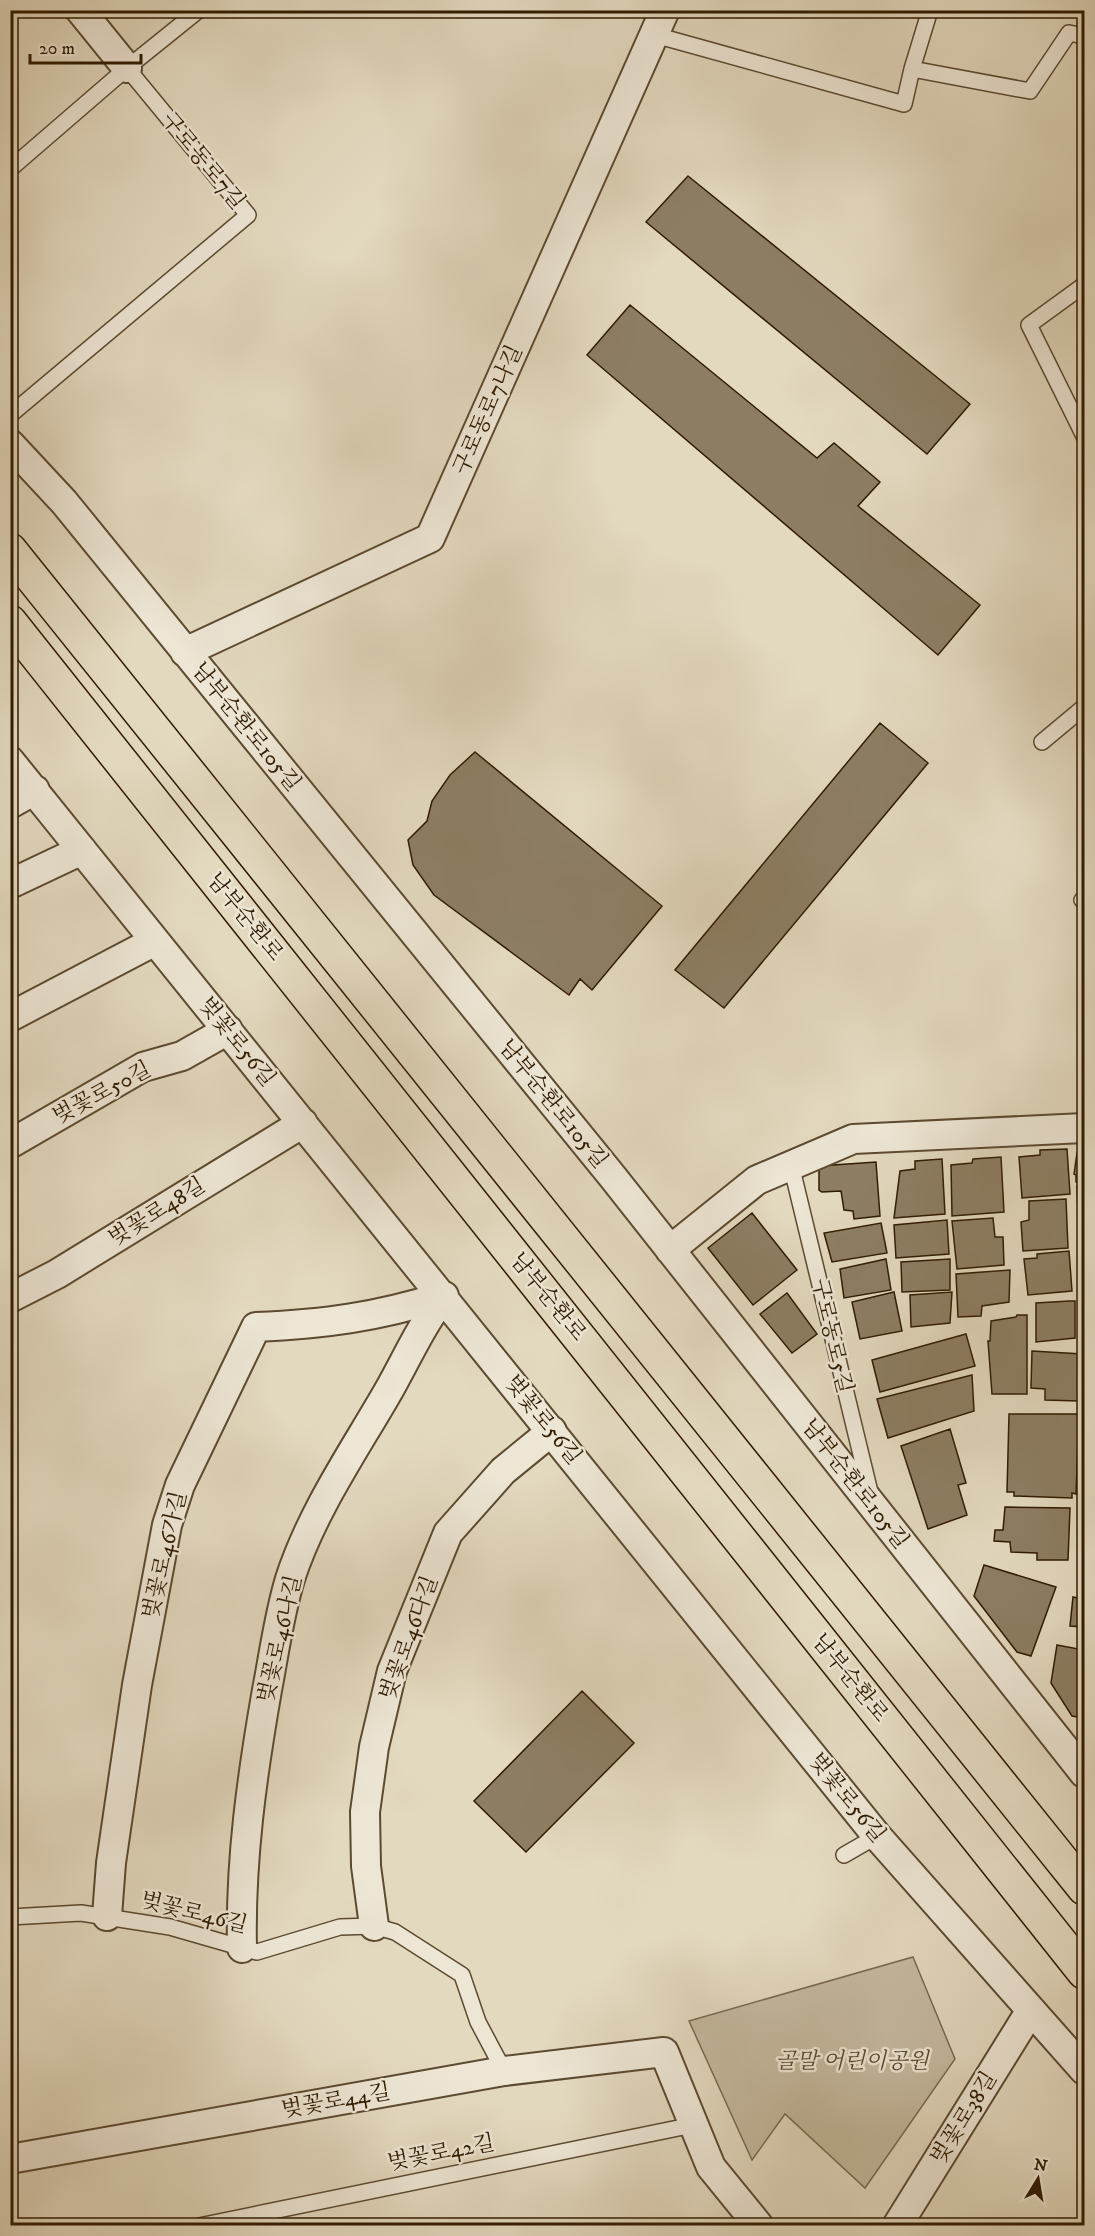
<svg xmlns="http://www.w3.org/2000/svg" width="1095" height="2236" viewBox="0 0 1095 2236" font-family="'IM FELL DW Pica','Noto Serif KR',serif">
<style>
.green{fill:#c5b99f;stroke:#7a6a50;stroke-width:1.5}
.building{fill:#8d7e63;stroke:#301b00;stroke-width:1.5}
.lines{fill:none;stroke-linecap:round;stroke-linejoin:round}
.lane-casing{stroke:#5d4a30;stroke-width:18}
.street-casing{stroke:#5d4a30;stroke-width:32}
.primary-casing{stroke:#301b00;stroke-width:36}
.lane{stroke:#ede6d5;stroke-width:15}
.street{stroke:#ede6d5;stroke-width:28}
.primary{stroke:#e3d9bf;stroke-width:33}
.labels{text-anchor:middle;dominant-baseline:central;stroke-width:5;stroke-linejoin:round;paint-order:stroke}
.street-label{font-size:22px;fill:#301b00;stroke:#ede6d5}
.park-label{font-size:22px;font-style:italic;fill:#5d4a30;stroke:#ede6d5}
</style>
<rect width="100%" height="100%" fill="#e3d9bf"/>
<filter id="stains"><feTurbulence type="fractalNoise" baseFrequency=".00333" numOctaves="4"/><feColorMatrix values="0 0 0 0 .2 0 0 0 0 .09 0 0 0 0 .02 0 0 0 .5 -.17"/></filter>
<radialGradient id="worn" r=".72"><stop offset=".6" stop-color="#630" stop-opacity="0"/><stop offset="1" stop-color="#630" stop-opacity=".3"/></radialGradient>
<!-- green -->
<path class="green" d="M913 1957 955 2059 865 2188 785 2114 752 2160 689 2021Z"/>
<!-- building -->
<path class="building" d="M688 176 970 404 927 454 646 222Z
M630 305 817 458 834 443 880 482 858 506 980 605 938 655 587 355Z
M880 723 928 763 724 1008 675 970Z
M475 752 662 906 592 990 580 979 569 995 434 895 413 865 408 840 427 821 432 801 450 775Z
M1067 1149 1070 1194 1022 1198 1019 1157 1040 1155V1150Z
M1077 1153 1084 1154V1184L1076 1182V1175L1074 1174Z
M1001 1157 1004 1212 952 1216 951 1165 972 1163 973 1159Z
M942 1159 945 1214 894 1218 900 1171 915 1169V1161Z
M876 1162 880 1216 854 1219 853 1211 844 1210 841 1191 822 1192 819 1190V1166Z
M1077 1186 1084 1188V1289H1081Z
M1066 1199 1068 1248 1023 1251 1021 1222 1029 1220V1201Z
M752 1213 797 1270 753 1305 708 1248Z
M993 1218 995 1237H1003L1004 1265 957 1269 952 1221Z
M947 1220 949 1254 896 1258 894 1225Z
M881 1223 887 1253 832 1262 824 1233Z
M1069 1251 1072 1291 1028 1295 1024 1259 1037 1258V1254Z
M886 1259 891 1290 844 1298 840 1269Z
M950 1259V1290L902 1292 901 1262Z
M1010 1270 1009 1302 982 1306 981 1316 958 1317 956 1274Z
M894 1292 902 1331 860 1339 852 1302Z
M952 1292 950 1323 911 1327 910 1295Z
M787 1293 817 1334 792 1353 760 1314Z
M1069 1301H1075V1338L1036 1342V1303Z
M1017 1315H1027V1394H992L988 1341H990L991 1321 1016 1317Z
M966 1334 975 1366 880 1392 872 1360Z
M1032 1351 1082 1354 1079 1401 1045 1400V1389L1031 1388Z
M972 1375 974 1411 888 1438 877 1399Z
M1009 1414H1079L1076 1494 1072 1493V1498L1014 1496V1492H1007Z
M950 1429 966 1483 958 1485 967 1515 928 1529 901 1446Z
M1005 1507 1070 1508 1068 1560H1037V1553L1011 1552 1010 1542 994 1541 995 1530H1003Z
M1084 1543V1627L1070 1626 1073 1597 1078 1598Z
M984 1565 1056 1587 1031 1656 1017 1652 974 1596Z
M1057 1645 1084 1650V1718L1072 1716 1051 1683Z
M582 1691 634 1743 526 1852 474 1801Z"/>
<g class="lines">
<!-- lane casing -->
<g class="lane-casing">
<path id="lane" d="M655 35 904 104 912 69 930 10
M912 69 1030 91 1069 33 1084 36
M10 169 127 68 199 10
M1084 285 1029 325 1084 436
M10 415 248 215 127 68
M1042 742 1084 707
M1082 900 1084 899
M791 1165 870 1492
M844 1855 877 1836
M10 1917 81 1913 170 1927 257 1952 340 1927 374 1926 395 1932 462 1975 478 2022 504 2071
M199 2226 693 2125"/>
</g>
<!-- street casing -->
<g class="street-casing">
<path id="street" d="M80 10 127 68
M10 444 64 502 612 1176 1084 1773
M185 652 430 538 665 10
M10 761 877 1836 1084 2070
M10 804 35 790
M10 884 82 850
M10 1017 155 941
M10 1144 143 1067 182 1056 228 1030
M670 1250 757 1180 853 1139 1084 1128
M10 1298 57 1274 303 1123
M107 1916 111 1863 137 1685 167 1525 180 1485 256 1327C325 1324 377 1317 444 1296
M374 1926 366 1866 365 1812 374 1747 392 1671 448 1533 503 1471 552 1431
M242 1948C240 1860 252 1776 267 1690 274 1654 279 1615 290 1579 312 1511 354 1451 389 1390 407 1358 421 1326 444 1296
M10 2159 504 2071 664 2052 711 2167 759 2226
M897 2226 1031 2010"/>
</g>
<!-- primary casing -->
<g class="primary-casing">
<path id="primary" d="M10 550 1084 1888
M10 622 1084 1972"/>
</g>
<!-- lane -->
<use href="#lane" class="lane"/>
<!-- street -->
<use href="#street" class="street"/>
<!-- primary -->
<use href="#primary" class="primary"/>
</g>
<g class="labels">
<!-- street labels -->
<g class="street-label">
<text transform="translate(203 161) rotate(51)">구로동로7길</text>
<text transform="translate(488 410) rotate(-66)">구로동로7나길</text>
<text transform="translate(246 727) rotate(51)">남부순환로105길</text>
<text transform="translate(245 917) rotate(51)">남부순환로</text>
<text transform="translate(237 1042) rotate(51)">벚꽃로56길</text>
<text transform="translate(102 1093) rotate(-28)">벚꽃로50길</text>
<text transform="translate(553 1104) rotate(51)">남부순환로105길</text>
<text transform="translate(157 1212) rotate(-32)">벚꽃로48길</text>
<text transform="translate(548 1297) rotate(51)">남부순환로</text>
<text transform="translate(832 1336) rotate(77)">구로동로5길</text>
<text transform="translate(543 1420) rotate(51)">벚꽃로56길</text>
<text transform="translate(855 1484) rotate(52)">남부순환로105길</text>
<text transform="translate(165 1555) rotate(-77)">벚꽃로46가길</text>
<text transform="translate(409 1638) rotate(-70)">벚꽃로46다길</text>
<text transform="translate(280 1639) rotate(-77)">벚꽃로46나길</text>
<text transform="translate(850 1678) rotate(51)">남부순환로</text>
<text transform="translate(847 1798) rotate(51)">벚꽃로56길</text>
<text transform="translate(194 1913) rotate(14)">벚꽃로46길</text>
<text transform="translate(336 2101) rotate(-10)">벚꽃로44길</text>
<text transform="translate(964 2118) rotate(-58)">벚꽃로38길</text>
<text transform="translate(441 2153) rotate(-11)">벚꽃로42길</text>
</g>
<!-- park labels -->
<g class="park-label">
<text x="852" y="2061">골말 어린이공원</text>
</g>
</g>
<!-- margin -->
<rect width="1095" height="2236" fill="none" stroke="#e3d9bf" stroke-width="36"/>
<rect x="12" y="12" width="1071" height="2212" fill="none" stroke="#301b00" stroke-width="3"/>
<rect x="18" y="18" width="1059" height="2200" fill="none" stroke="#301b00" stroke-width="1.5"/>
<!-- north arrow -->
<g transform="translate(1038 2179) rotate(11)" stroke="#ede6d5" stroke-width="4.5" paint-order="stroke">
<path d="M0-4.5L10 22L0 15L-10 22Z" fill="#301b00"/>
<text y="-9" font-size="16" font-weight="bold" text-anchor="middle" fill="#301b00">N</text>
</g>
<!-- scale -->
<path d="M30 54v9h111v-9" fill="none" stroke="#301b00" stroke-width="3"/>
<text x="39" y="54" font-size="18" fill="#301b00" stroke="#ede6d5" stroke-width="4.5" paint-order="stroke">20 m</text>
<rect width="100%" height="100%" filter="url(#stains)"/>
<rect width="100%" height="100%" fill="url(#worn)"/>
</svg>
